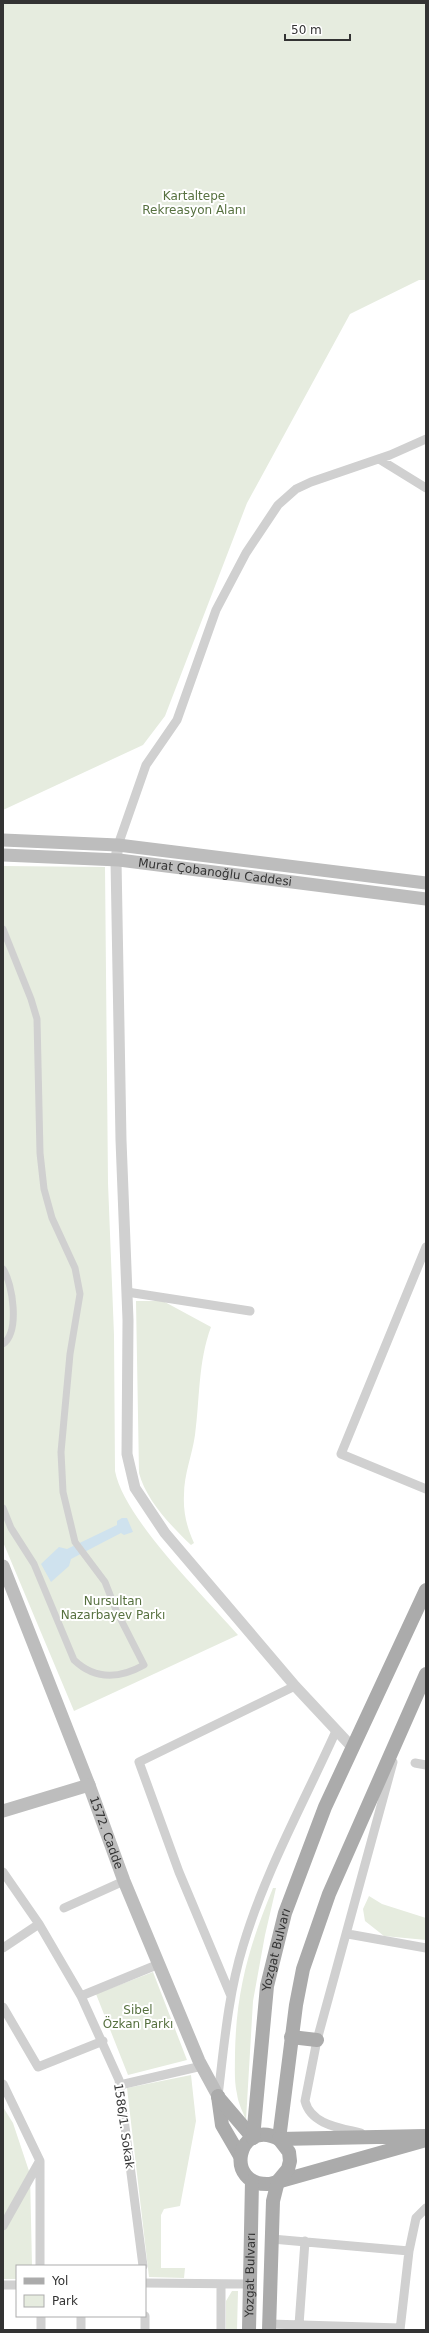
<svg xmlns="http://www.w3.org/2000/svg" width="429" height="2333" viewBox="0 0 429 2333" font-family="'DejaVu Sans',sans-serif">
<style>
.green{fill:#e6ecdf}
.water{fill:#cfe2ee}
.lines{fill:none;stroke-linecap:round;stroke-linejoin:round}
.pedestrian{stroke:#d0d0d0;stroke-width:7}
.minor{stroke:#d0d0d0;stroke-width:9}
.tertiary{stroke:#d0d0d0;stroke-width:11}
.secondary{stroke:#bdbdbd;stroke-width:13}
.primary{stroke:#ababab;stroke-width:14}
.labels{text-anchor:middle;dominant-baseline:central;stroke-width:4;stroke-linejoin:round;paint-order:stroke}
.park-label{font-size:12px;fill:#56703f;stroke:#fff}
.street-label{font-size:12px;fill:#333;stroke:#fff}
</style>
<rect width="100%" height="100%" fill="#fff"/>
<!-- green -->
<path class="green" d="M3 3H426V280H419L350 314 247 503 165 716 143 745 3 810Z
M3 866 105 867 108 1183 114 1335 115 1471C124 1519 205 1597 238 1635L74 1711 3 1542Z
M136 1301H163L211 1327C198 1362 200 1398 195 1435 192 1456 184 1474 184 1495 183 1512 187 1528 194 1543L191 1545C171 1526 146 1500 139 1473Z
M273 1888H276L265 1935 253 2001 246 2120C243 2112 238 2103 237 2094 234 2081 235 2067 235 2054 236 1991 249 1946 273 1888Z
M369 1896 382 1904 426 1918V1940L384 1936 365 1921 363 1909Z
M153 1972 187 2060 128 2075 96 1994Z
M191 2075 196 2121 180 2206 164 2209 161 2215V2268H185L184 2278 149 2277 127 2088Z
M3 2107 13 2123 30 2174 32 2266H17V2279H3Z
M232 2291H238L237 2330H226V2301Z"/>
<!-- water -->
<path class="water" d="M122 1518H127L133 1532 124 1535 121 1533 71 1559 69 1566 51 1582 41 1564 59 1547 67 1549 117 1525V1521Z"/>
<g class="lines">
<!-- pedestrian -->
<path class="pedestrian" d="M3 929 31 999 37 1019 40 1153 44 1189 52 1218 75 1268 80 1294 70 1354 61 1452 63 1492 75 1542 105 1582 116 1610 144 1665C119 1679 95 1680 74 1660L34 1564 11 1528 3 1508
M3 1269C13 1284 20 1332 3 1344"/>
<!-- minor -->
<path class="minor" d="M379 459 426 488
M118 845 146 765 177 720 216 610 246 553 278 505 296 489 311 482 390 455 426 439
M426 1247 341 1454 426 1489
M127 1292 250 1311
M415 1763 426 1765
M3 1872 39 1924 81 1996 119 2080 143 2266
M64 1908 124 1881
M348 1934 426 1948
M3 1948 39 1924
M81 1996 159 1964
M231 1996 179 1872 139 1762 295 1686
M3 2007 38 2067 103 2041
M3 2084 40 2161V2266
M120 2085 202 2066
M218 2096C224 2046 228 1995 243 1946 265 1872 304 1802 336 1731
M361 2133C341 2128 311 2125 305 2101L317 2040 393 1762
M3 2226 39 2162
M272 2239 409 2251
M145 2283 249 2284
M3 2285H17
M145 2316V2330
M270 2324 400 2328
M299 2325 305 2241
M41 2330V2316
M81 2330V2316
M221 2330V2284
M400 2330 409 2251 416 2218 426 2208"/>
<!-- tertiary -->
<path class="tertiary" d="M118 845 116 860 121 1140 128 1320 127 1454 135 1488 165 1533 295 1686 352 1747"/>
<!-- secondary -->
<g class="secondary">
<path d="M3 840 118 845 426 883"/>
<path id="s1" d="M3 855 119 860 426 899"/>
<path id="s2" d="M3 1566 89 1785 124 1881 199 2061 218 2096"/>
<path d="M3 1811 89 1785"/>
</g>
<!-- primary -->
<g class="primary">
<path d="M291 2037 317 2040"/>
<path d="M218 2096 222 2125 240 2156"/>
<path d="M218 2097 253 2138"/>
<path d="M426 2136 279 2139C237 2117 223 2187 270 2184L426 2140"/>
<path id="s3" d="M253 2138 267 1986 285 1913 325 1807 426 1590"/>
<path d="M279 2139 296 2005 303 1969 329 1894 426 1674"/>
<path id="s4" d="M249 2330 252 2181"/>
<path d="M269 2330 273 2201 278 2181 288 2169 290 2161 289 2152 279 2139"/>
</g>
</g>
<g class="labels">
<!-- park labels -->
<g class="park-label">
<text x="194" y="196">Kartaltepe<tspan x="194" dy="14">Rekreasyon Alanı</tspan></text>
<text x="113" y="1601">Nursultan<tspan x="113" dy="14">Nazarbayev Parkı</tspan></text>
<text x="138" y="2010">Sibel<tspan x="138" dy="14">Özkan Parkı</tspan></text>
</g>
<!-- street labels -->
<g class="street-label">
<text stroke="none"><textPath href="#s1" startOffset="213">Murat Çobanoğlu Caddesi</textPath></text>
<text stroke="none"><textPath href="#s2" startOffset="286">1572. Cadde</textPath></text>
<text stroke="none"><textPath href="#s3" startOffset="190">Yozgat Bulvarı</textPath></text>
<text transform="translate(124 2126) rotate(82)">1586/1. Sokak</text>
<text stroke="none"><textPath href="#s4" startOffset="55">Yozgat Bulvarı</textPath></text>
</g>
</g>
<!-- border -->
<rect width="429" height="2333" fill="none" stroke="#333333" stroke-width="8"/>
<!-- legend -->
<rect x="16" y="2265" width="130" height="52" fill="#ffffff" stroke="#adadad"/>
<rect x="24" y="2278" width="20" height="6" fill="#ababab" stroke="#adadad"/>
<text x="52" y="2285" font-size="12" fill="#333333">Yol</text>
<rect x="24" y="2295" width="20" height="12" fill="#e6ecdf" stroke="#adadad"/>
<text x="52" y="2305" font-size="12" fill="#333333">Park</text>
<!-- scale -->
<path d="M285 34v6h65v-6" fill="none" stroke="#333333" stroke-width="2"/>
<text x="291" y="34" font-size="12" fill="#333333" stroke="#ffffff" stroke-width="3" paint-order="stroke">50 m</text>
</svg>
